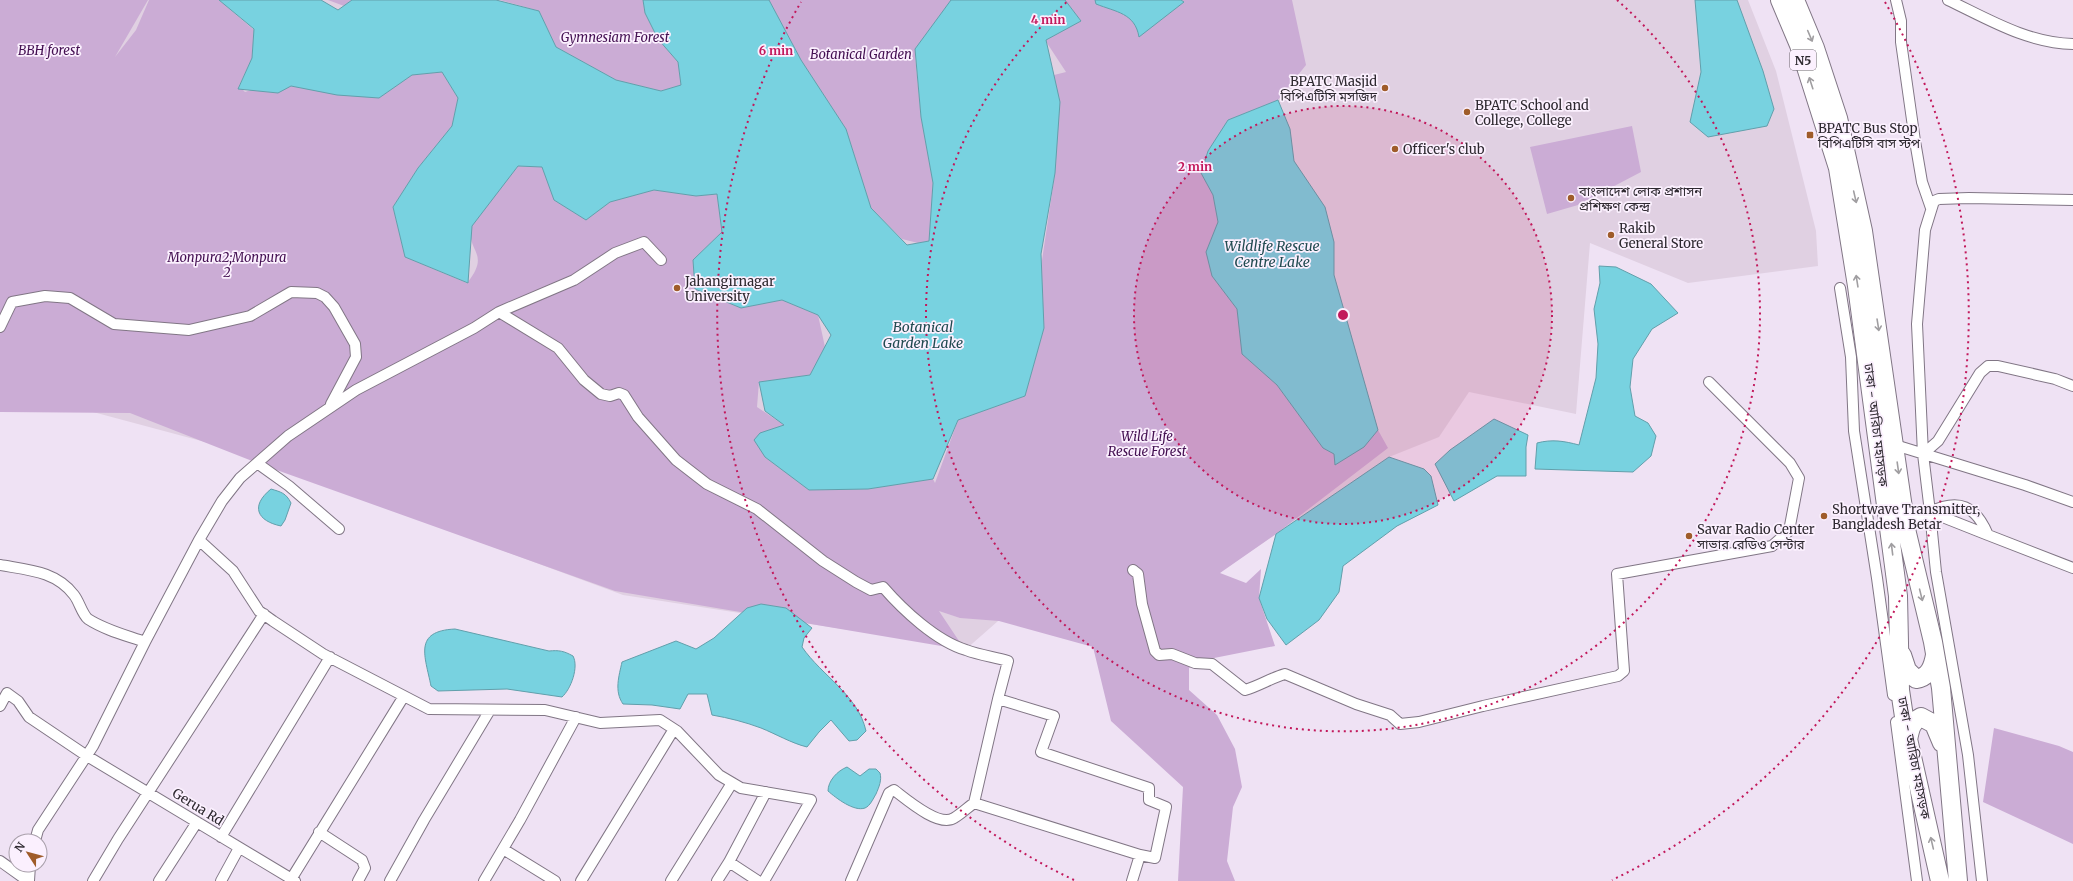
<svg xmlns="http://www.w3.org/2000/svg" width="2073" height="881" viewBox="0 0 2073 881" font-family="Merriweather,'Noto Sans Bengali',serif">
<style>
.education{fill:#e0d0e2}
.green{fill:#cbacd5}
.water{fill:#78d2e0;stroke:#629fab}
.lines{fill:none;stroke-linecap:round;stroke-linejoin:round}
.street-casing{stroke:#817685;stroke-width:12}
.highway-casing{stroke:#817685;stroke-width:20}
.street{stroke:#fff;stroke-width:10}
.highway{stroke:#fff;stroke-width:18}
.oneway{stroke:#a09ea1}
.ring{fill:none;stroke:#c2185b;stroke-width:2;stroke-dasharray:2 4}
.poi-dot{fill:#9f5c2a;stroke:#fbf0fe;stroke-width:1.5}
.labels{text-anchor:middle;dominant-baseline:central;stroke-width:3.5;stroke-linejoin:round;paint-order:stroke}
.shield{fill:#fbf0fe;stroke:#6b646d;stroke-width:1}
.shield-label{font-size:12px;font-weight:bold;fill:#2d282f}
.park-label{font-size:13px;font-style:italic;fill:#430f51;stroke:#fbf0fe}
.poi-label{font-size:13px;fill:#2d282f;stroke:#fbf0fe;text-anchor:start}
.street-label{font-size:13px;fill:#2d282f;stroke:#fbf0fe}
.water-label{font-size:14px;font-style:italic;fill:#204a50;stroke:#fbf0fe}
.centre{fill:#c2185b;stroke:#fbf0fe;stroke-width:2}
.ring-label{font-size:12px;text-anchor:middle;font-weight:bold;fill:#c2185b;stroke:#fbf0fe;stroke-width:3.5;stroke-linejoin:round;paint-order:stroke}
</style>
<rect width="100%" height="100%" fill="#efe2f4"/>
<!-- education -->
<path class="education" d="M0 0H1748L1776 71 1816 231 1818 266 1688 283 1590 243 1576 414 1469 392 1439 437 1389 457 1219 573 1048 577 965 650 927 642 623 595 220 446 93 412H0Z"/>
<!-- green -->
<path class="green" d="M0 0H148L115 57 136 30 149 0H219L254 30 252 58 239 86 245 92 251 90 276 93 291 86 379 98 412 75 442 72 458 98 452 126 418 168 393 207 405 257 467 283C492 252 465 252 472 227 474 218 510 176 518 166L542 167 554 200 586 220 610 202 654 190 696 196 717 194 722 232 693 260 695 289 741 308 782 300 818 315 825 347 810 375 759 382 757 407 784 425 765 457 809 490 868 489 933 479 935 483 958 420 1025 396 1044 328 1041 267 1055 173 1054 75 1066 72 1045 40 1081 21 1065 0H1095L1097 4C1115 11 1135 13 1139 36L1184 2 1181 0H1292L1306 65 1278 100 1228 120 1201 173 1213 195 1218 222 1207 252 1212 276 1237 309 1242 354 1277 385 1323 448 1334 454 1378 430 1388 448 1276 534 1220 573 1246 583 1261 569 1259 598 1275 646 1209 659 1189 668V690L1217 715 1235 749 1242 787 1233 807 1227 861 1235 881H1178L1183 787 1111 721 1093 647 999 621 960 618 939 611 965 650 615 591 257 463 130 413 0 412Z
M328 0H352L344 6Z
M500 0H643L645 13 658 39 678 62 681 85 661 91 616 80 556 47 539 11Z
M769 0H952L915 55 921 117 933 183 929 241 918 243 902 239 871 208 846 129 801 60Z
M1632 126 1641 172 1578 205 1547 214 1530 147Z
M1994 728 2059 746 2073 752V844L1983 802Z"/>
<!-- water -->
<path class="water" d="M219 0H321L338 10 352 0H496L539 11 556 47 616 80 661 91 681 85 678 62 658 39 645 13 643 0H769L801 60 846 129 871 208 907 245 929 241 933 183 921 117 915 49 951 0H1065L1081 21 1046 40 1060 102 1055 173 1041 254 1044 328 1025 396 958 420 933 479 868 489 809 490 765 457 754 440 760 433 784 425 765 411 759 382 810 375 831 335 818 315 782 300 741 308 695 289 693 260 722 232 717 194 696 196 654 190 610 202 586 220 554 200 542 167 518 166 472 226 468 283 405 257 393 207 418 168 452 126 458 98 442 72 412 75 379 98 337 95 291 86 278 93 238 89 252 58 254 29Z
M1095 0H1181L1184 2 1139 37C1135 13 1116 12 1096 4Z
M1695 0H1737L1763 71 1774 109 1767 126 1708 137 1690 122 1701 72Z
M1278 100 1290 129 1294 161 1325 207 1334 242V275L1378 430 1364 447 1335 465 1334 454 1323 448 1277 385 1242 354 1237 309 1212 276 1206 252 1218 222 1213 195 1201 173 1208 151 1228 120Z
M1599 266 1616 267 1651 284 1678 313 1652 329 1633 359 1630 387 1635 416 1648 423 1656 436 1651 456 1633 472 1535 469 1537 443C1552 439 1564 441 1579 445L1596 378 1598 344 1594 309 1600 283Z
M1494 419 1528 435 1526 447V476H1497L1454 501 1435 464 1450 450Z
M1389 457 1424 469 1431 476 1438 505 1397 526 1343 566 1339 592 1319 620 1286 645 1267 619 1259 598 1276 534Z
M271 489C281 492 286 493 291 503L285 520 281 526C257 521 250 506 271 489Z
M761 604 786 608 812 628 804 638 802 647C822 676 858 695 866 731L857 740 849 741 831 720 819 732 807 747C791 743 776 734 761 728 745 722 729 718 712 715L707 694H688L680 709 652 705 623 704C614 691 619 676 622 662L676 641 696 649 714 638 747 608Z
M455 629 549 651C559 650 564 651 573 656 579 667 571 689 562 697L507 689 438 691 431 686C425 656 413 631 455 629Z
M847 767 860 776 869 769H876L880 773C882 780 879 787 876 794 873 799 870 806 865 808 854 812 836 798 828 791 828 781 837 771 847 767Z"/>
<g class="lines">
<!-- street casing -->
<g class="street-casing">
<path id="street" d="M1896 0 1901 21V42L1915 141 1922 182 1931 208
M1948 0C1988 19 2027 43 2073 44
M1840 288 1851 357 1854 431 1877 578 1893 695
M499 312 558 348 584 380 601 394 610 396 619 393 624 395 638 417 676 460 707 484 757 509 823 561 856 582 871 590 883 587C903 610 936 641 966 650 979 655 994 657 1008 661L998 699 1054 716 1041 752 1149 788V800L1166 807 1155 858 1140 855
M0 327 12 302 45 296 70 298 114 324 189 330 250 316 291 292 317 293 325 297 334 307 355 344 356 357 331 404
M1895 445 2025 485 2073 502
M1923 454 1938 441 1980 373 1988 366H1998L2055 379 2073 386
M257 463 289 486 339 529
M1930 512 1923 454 1917 324 1925 230 1934 201 1939 199 1969 198 2073 200
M1930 512C1959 498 1976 506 1988 535L2073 568
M1930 512 1988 535
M1905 521 1930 512 1936 572 1968 755 1982 881
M199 540 233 571 259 611 273 621 323 654 429 709 545 710 600 723 660 720 677 731 719 775 741 788 811 800 764 881
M0 565C28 570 56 571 74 595 79 601 82 614 88 619 105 630 125 635 145 642
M1133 570 1138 574 1142 604 1155 651 1159 655 1172 654 1195 663 1212 664 1245 690C1259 686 1271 678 1285 674L1356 704 1390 715 1400 724 1419 722 1483 706 1618 676 1624 671 1617 574 1772 546 1789 531 1799 478 1790 463 1709 382
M0 706 7 693 18 701 29 717 87 756 295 881
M1896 722 1917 881
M974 803 998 699
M319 832 362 860 365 868 358 881
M221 837 330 657
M35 841 38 830 93 746 145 642 199 540 222 501 240 478 288 436 356 390 474 328 499 312 574 280 615 253 644 242 661 260
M503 849 555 881
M0 861 28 881
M29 881 30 865
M93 881 118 839 264 614
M159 881 197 822
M221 881 239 848
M290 881 404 696
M390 881 424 820 490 710
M484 881 520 820 576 717
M581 881 674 729
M671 881 732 783
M717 881 729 862
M758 881 729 862 766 792
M851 881 889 793 894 790C906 799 939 828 954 818 961 814 967 808 974 803L1140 855 1132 881"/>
</g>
<!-- highway casing -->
<g class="highway-casing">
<path id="highway" d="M1780 0 1799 45 1838 168 1857 286 1898 596 1900 690 1906 730 1940 881
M1795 0 1815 48 1838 118 1863 231 1906 529 1933 642 1941 688 1958 881
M1902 655 1907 670 1916 679C1929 677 1933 667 1935 655
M1908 740C1910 730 1911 722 1921 717L1934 724 1942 743"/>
</g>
<!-- street -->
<use href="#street" class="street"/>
<!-- highway -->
<use href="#highway" class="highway"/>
</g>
<!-- one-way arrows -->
<defs><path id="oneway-shaft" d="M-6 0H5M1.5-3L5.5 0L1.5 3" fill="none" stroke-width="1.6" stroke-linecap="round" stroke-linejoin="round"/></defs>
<g class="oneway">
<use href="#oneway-shaft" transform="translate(1810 36) rotate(67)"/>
<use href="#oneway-shaft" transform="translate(1811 83) rotate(-108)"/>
<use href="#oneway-shaft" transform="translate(1855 197) rotate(77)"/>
<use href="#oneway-shaft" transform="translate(1857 281) rotate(-99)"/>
<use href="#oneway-shaft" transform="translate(1878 325) rotate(81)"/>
<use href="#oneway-shaft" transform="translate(1898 468) rotate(82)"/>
<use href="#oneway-shaft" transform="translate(1892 549) rotate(-97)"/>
<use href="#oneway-shaft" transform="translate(1921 595) rotate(76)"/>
<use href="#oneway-shaft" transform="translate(1932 843) rotate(-103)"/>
</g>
<!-- distance rings -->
<circle cx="1343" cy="315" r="209" fill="#c2185b" fill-opacity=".12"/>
<g class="ring">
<circle cx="1343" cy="315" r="209"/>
<path d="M1617 0A417 417 0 1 1 1069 0"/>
<path d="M1074 880A626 626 0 0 1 801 2M1885 2A626 626 0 0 1 1612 880"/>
</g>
<!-- markers -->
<g class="poi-dot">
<circle cx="1385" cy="88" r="4"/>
<circle cx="1467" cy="112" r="4"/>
<rect x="1806" y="131" width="8" height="8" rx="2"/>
<circle cx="1395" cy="149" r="4"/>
<circle cx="1571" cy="198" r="4"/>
<circle cx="1611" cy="235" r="4"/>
<circle cx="677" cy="288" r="4"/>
<circle cx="1824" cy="516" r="4"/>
<circle cx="1689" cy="536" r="4"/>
</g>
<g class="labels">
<!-- shield labels -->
<rect class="shield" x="1790" y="50" width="26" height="20" rx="3"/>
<g class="shield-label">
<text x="1803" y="60">N5</text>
</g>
<!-- park labels -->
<g class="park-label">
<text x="615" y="37">Gymnesiam Forest</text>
<text x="49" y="50">BBH forest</text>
<text x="861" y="54">Botanical Garden</text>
<text x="227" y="257">Monpura2;Monpura<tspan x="227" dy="15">2</tspan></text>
<text x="1147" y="436">Wild Life<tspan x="1147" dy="15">Rescue Forest</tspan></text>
</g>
<!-- poi labels -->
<g class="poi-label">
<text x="1377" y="81" text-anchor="end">BPATC Masjid<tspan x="1377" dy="15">বিপিএটিসি মসজিদ</tspan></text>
<text x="1475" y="105">BPATC School and<tspan x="1475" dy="15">College, College</tspan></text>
<text x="1818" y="128">BPATC Bus Stop<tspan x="1818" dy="15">বিপিএটিসি বাস স্টপ</tspan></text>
<text x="1403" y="149">Officer's club</text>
<text x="1579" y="191">বাংলাদেশ লোক প্রশাসন<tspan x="1579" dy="15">প্রশিক্ষণ কেন্দ্র</tspan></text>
<text x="1619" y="228">Rakib<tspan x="1619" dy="15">General Store</tspan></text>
<text x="685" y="281">Jahangirnagar<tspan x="685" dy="15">University</tspan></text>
<text x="1832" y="509">Shortwave Transmitter,<tspan x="1832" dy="15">Bangladesh Betar</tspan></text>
<text x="1697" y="529">Savar Radio Center<tspan x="1697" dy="15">সাভার রেডিও সেন্টার</tspan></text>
</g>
<!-- street labels -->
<g class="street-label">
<text transform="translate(1876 425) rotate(83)">ঢাকা - আরিচা মহাসড়ক</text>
<text transform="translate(1914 758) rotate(79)">ঢাকা - আরিচা মহাসড়ক</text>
<text transform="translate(198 807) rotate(32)">Gerua Rd</text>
</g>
<!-- water labels -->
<g class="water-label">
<text x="1272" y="246">Wildlife Rescue<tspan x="1272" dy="16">Centre Lake</tspan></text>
<text x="923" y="327">Botanical<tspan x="923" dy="16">Garden Lake</tspan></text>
</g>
</g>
<circle cx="1343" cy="315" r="6" class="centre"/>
<g class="ring-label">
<text x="1048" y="24">4 min</text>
<text x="776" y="55">6 min</text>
<text x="1195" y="171">2 min</text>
</g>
<!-- north arrow -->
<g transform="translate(28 853) rotate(306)"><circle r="19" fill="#fbf0fe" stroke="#a9a0ab"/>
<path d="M0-3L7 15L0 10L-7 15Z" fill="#9f5c2a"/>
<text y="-6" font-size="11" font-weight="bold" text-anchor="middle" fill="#2d282f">N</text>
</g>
</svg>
